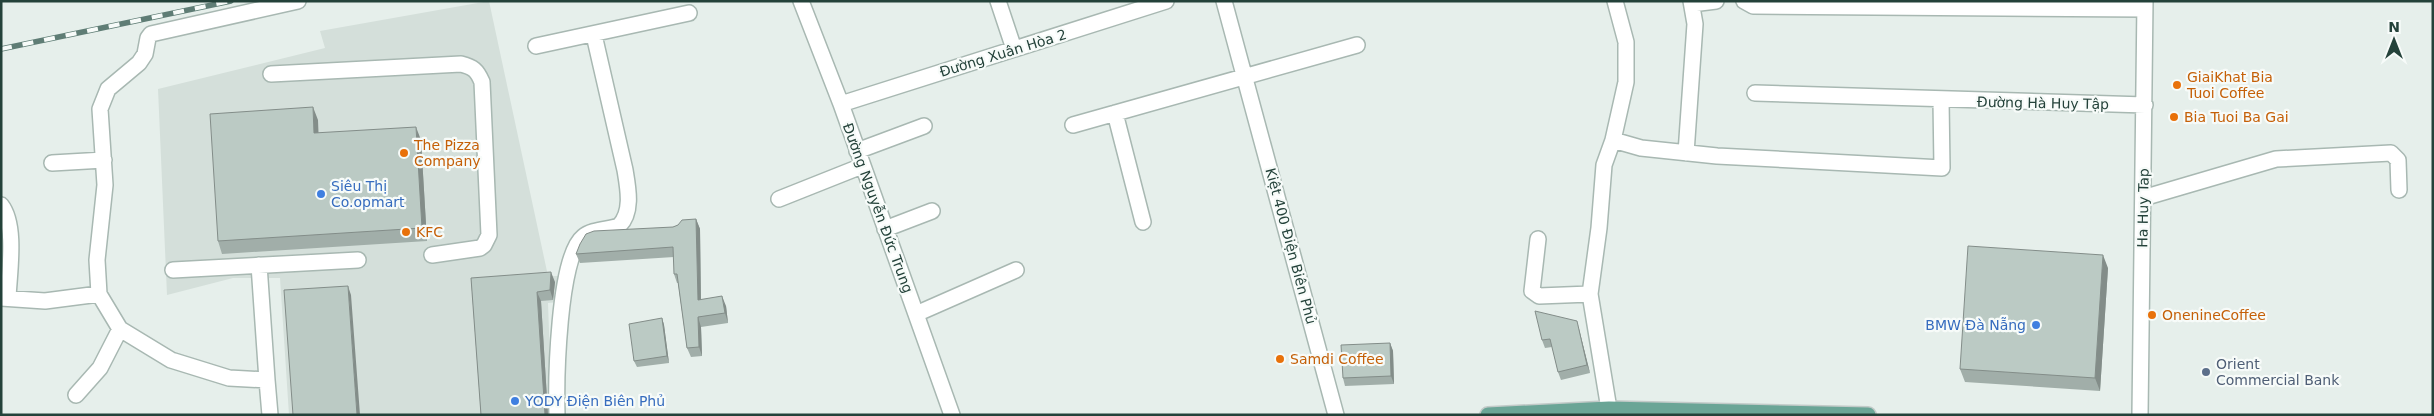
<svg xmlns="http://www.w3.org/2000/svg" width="2434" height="416" viewBox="0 0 2434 416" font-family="'DejaVu Sans',sans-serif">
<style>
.built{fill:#d4dfda}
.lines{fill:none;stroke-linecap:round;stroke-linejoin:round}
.minor-casing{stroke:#a8b8b2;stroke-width:18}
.major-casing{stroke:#c2cac8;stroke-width:18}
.minor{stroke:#fff;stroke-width:15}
.major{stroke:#6aa596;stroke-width:15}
.rail-casing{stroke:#5f7d75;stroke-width:5.5}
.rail{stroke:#f7fbf9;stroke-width:4;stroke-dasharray:11;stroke-linecap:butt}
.wall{fill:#a1aea9}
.shaded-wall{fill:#838d89}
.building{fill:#bbcac4;stroke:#838d89}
.food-dot{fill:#e8710a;stroke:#f7fbf9;stroke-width:2}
.shop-dot{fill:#3f7fe0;stroke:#f7fbf9;stroke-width:2}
.service-dot{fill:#5c6f8a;stroke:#f7fbf9;stroke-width:2}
.labels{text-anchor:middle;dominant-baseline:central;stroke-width:4.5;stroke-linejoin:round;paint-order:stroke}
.street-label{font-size:14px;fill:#24423a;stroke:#f7fbf9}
.food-label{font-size:14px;fill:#c56008;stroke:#f7fbf9;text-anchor:start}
.shop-label{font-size:14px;fill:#366cbe;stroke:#f7fbf9;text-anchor:start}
.service-label{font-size:14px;fill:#4e5e75;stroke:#f7fbf9;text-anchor:start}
</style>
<rect width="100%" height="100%" fill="#e6efeb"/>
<!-- built -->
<path class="built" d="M489 1 548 276H558L559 302 548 303 552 415H289L280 278H233L167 295 158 89 325 48 320 31Z"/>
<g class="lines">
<!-- minor casing -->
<g class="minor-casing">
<path id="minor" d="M801 1 841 104 952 415
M998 1 1014 49
M1224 1 1336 415
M1744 1 1753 6 2145 9
M1692 4 1716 1
M536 46 689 13
M271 74 461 64C473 67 477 70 482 82L489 235 484 245 480 248 432 255
M1755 93 2145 105
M841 104 1166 1
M1115 113 1143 222
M1073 125 1357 45
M1613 140 1641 148 1717 156 1942 168 1941 100
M857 151 924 126
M1686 153 1695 24 1691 1
M52 163 104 160
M2143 198 2276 159 2391 153 2398 160 2399 190
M779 199 862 166
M1 205C17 225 9 273 8 298
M885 229 932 211
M1538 239 1532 291 1539 296 1590 294
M259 265 267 380
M173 270 358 260
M1 298 45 301 99 294
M916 314 1016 270
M76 395 100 368 120 329
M1609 409 1590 294 1599 228 1604 165 1613 140 1626 82V42L1615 1
M270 415 267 380 229 378 171 360 120 329 99 294 97 260 105 185 100 109 108 89 139 63 145 54 148 38 151 34 298 1
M557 415C556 382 558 257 583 237 592 229 608 230 619 226 633 212 628 188 625 170L594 35
M2140 415 2145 1"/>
</g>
<!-- major casing -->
<g class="major-casing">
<path id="major" d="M1488 415 1609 409 1868 415"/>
</g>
<!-- minor -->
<use href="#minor" class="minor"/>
<!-- major -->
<use href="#major" class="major"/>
<!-- rail casing -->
<g class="rail-casing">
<path id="rail" d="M1 49 231 1"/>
</g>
<!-- rail -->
<use href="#rail" class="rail"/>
</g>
<!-- wall -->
<path class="wall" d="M318 120V133L421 140 427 241 222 254 218 241Z
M696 219 700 229 701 300 726 306 728 323 701 327 702 356 691 357 687 348 678 283H677L674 274V257L580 263 576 254 673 227Z
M2108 268 2100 391 1965 382 1960 369Z
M471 278 555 282 553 300 541 301 548 415H481Z
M662 318 664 325 669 363 637 367 634 361Z
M1579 329 1590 373 1561 380 1558 372 1552 347 1545 348 1542 340Z
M1390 343 1393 351 1394 384 1345 386 1343 378Z"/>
<!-- shaded-wall -->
<path class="shaded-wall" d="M313 107 318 120 319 146 314 133Z
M416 127 421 140 427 241 422 228Z
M696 219 700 229 701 309 698 300Z
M2103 255 2108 268 2100 391 2095 378Z
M551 272 555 282 553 300 550 290Z
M348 286 351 295 360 415H357Z
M537 292 541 301 548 415H545Z
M722 296 726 306 728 323 725 313Z
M698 317 701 327 702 356 699 347Z
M662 318 664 325 669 363 667 356Z
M1577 321 1590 373 1587 365Z
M1390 343 1393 351 1394 384 1391 376Z"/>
<!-- building -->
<path class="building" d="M313 107 314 133 416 127 422 228 218 241 210 114Z
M696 219 698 300 722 296 725 313 698 317 699 347 687 348 677 274H674L673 247 576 254 580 244 586 234 594 231 673 227 678 225 682 220Z
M1968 246 2103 255 2095 378 1960 369Z
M551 272 550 290 537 292 545 415H481L471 278Z
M348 286 357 415H293L284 290Z
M1535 311 1577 321 1587 365 1558 372 1550 339 1542 340Z
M662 318 667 356 634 361 629 324Z
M1390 343 1391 376 1343 378 1341 345Z"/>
<!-- markers -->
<g class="food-dot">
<circle cx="2177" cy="85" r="5"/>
<circle cx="2174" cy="117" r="5"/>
<circle cx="404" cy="153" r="5"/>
<circle cx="406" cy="232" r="5"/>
<circle cx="2152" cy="315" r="5"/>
<circle cx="1280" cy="359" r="5"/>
</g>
<g class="shop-dot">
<circle cx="321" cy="194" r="5"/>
<circle cx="2036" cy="325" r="5"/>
<circle cx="515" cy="401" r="5"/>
</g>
<circle class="service-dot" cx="2206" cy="372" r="5"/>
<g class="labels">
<!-- street labels -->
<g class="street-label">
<text transform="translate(1003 53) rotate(-17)">Đường Xuân Hòa 2</text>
<text transform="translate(2043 103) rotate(1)">Đường Hà Huy Tập</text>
<text transform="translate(878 208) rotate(70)">Đường Nguyễn Đức Trung</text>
<text transform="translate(2143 208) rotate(-89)">Ha Huy Tap</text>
<text transform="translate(1291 246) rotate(75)">Kiệt 400 Điện Biên Phủ</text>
</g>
<!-- food labels -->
<g class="food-label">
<text x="2187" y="77">GiaiKhat Bia<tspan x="2187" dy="16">Tuoi Coffee</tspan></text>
<text x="2184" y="117">Bia Tuoi Ba Gai</text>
<text x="414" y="145">The Pizza<tspan x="414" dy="16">Company</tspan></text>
<text x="416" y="232">KFC</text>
<text x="2162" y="315">OnenineCoffee</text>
<text x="1290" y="359">Samdi Coffee</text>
</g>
<!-- shop labels -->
<g class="shop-label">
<text x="331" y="186">Siêu Thị<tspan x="331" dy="16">Co.opmart</tspan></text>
<text x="2026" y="325" text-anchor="end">BMW Đà Nẵng</text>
<text x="525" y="401">YODY Điện Biên Phủ</text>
</g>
<!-- service labels -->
<g class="service-label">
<text x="2216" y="364">Orient<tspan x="2216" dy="16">Commercial Bank</tspan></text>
</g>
</g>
<!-- border -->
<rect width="2434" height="416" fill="none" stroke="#24423a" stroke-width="5"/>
<!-- north arrow -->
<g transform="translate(2394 40)" stroke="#f7fbf9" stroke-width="4" paint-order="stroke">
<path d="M0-4L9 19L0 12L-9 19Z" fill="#24423a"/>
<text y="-8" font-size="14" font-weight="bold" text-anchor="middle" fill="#24423a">N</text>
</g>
</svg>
